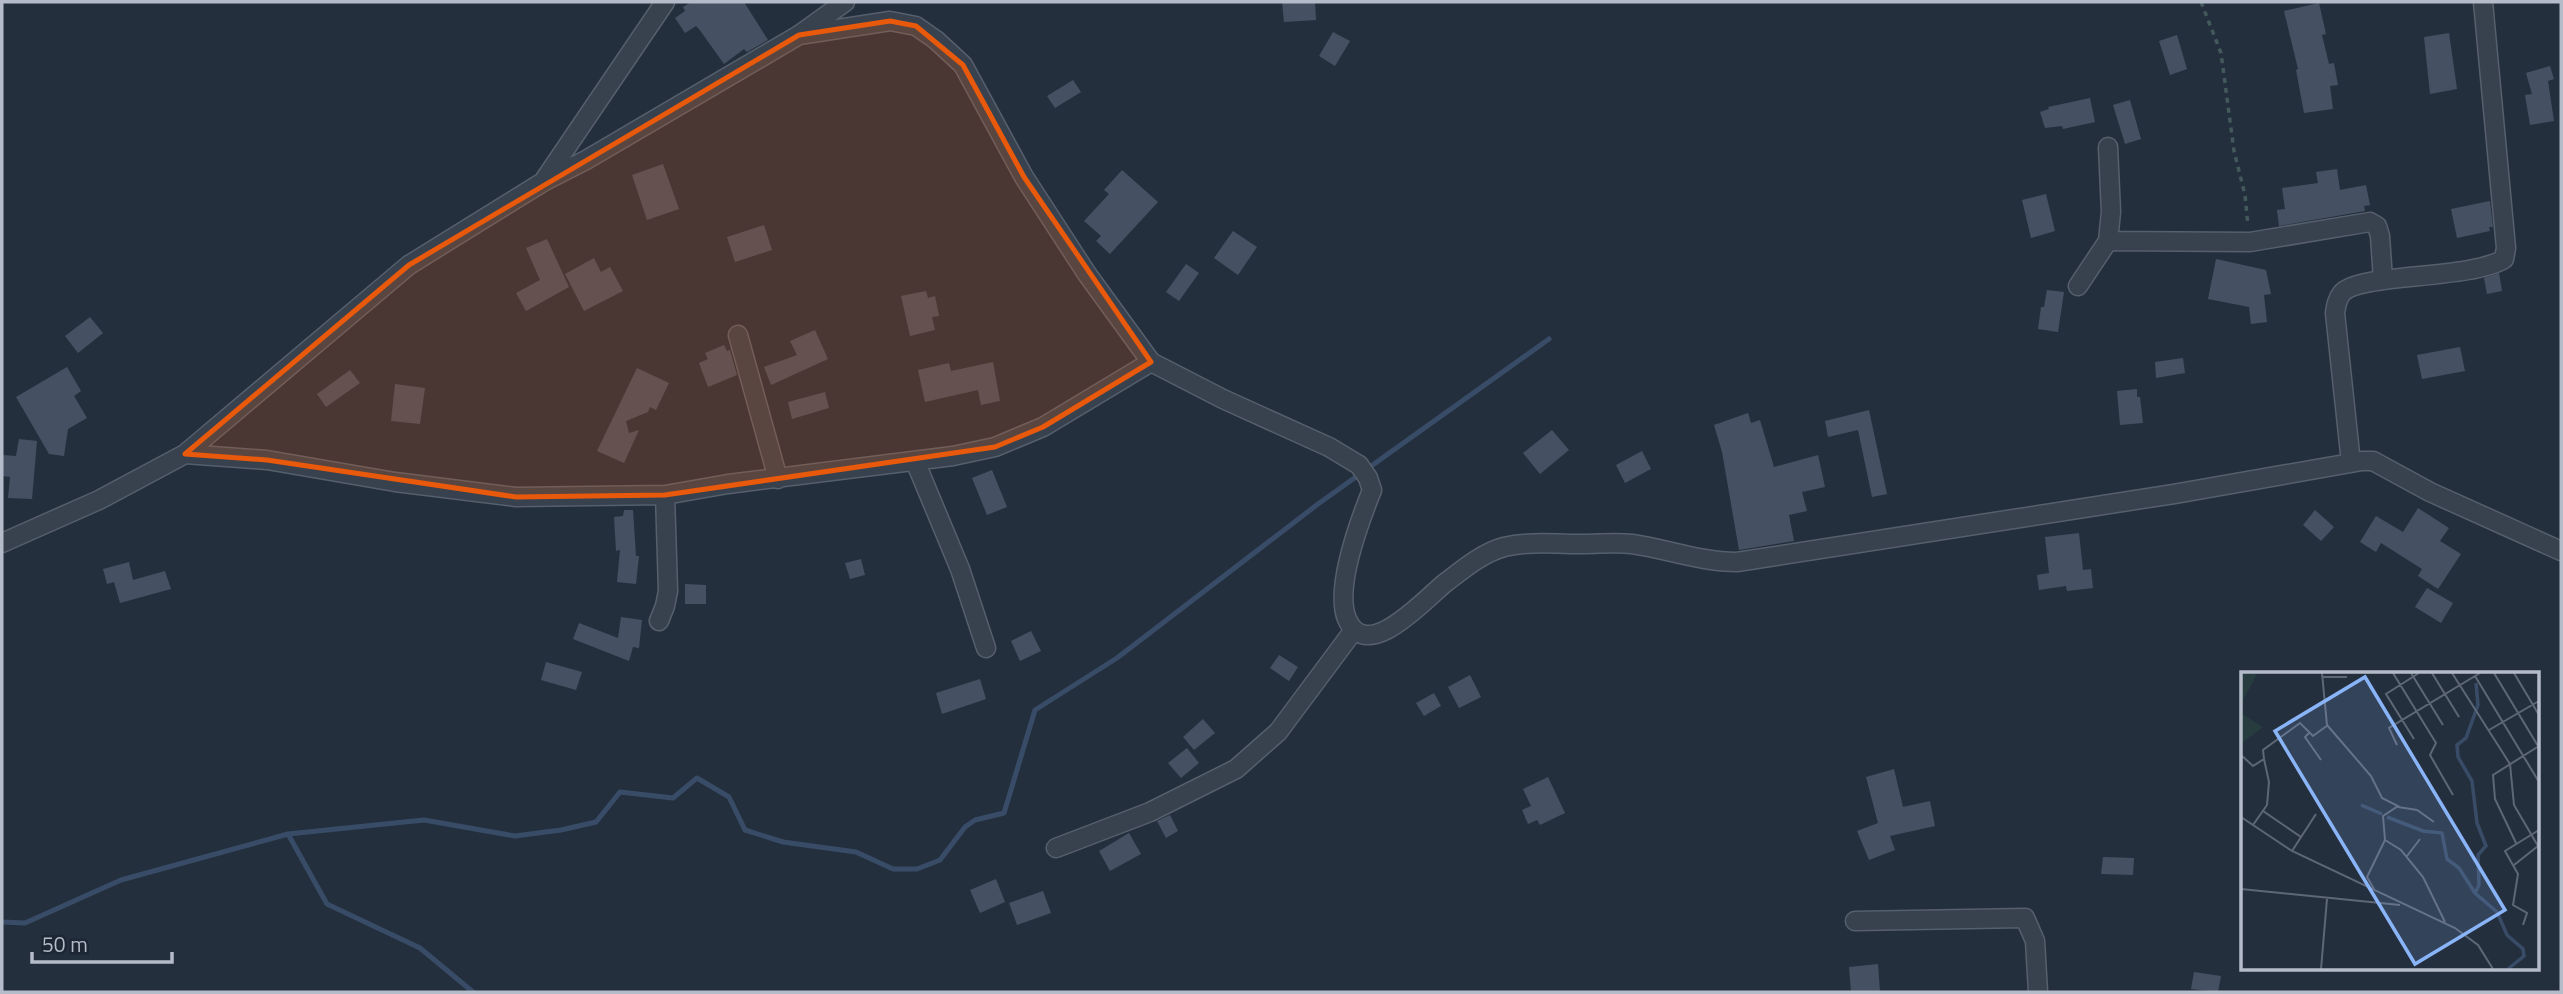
<svg xmlns="http://www.w3.org/2000/svg" width="2563" height="994" viewBox="0 0 2563 994" font-family="'Titillium Web',sans-serif">
<style>
.lines{fill:none;stroke-linecap:round;stroke-linejoin:round}
.stream{stroke:#394c67;stroke-width:5}
.building{fill:#455162}
.minor-casing{stroke:#565f6c;stroke-width:21}
.path{stroke:#44595c;stroke-width:3.5;stroke-dasharray:5 5;stroke-linecap:butt}
.minor{stroke:#38414e;stroke-width:18}
.marked{fill:#e8590c;fill-opacity:0.2;stroke:#e8590c;stroke-width:5;stroke-linejoin:round}
.inset-river{fill:none;stroke:#394c67;stroke-width:3.5}
.inset-road{fill:none;stroke:#5e6776;stroke-width:2}
.view{fill:#8ab4f8;fill-opacity:0.15;stroke:#8ab4f8;stroke-width:3.5}
.inset-edge{fill:none;stroke:#b4bcc9;stroke-width:3.5}
</style>
<rect width="100%" height="100%" fill="#242f3e"/>
<g class="lines">
<!-- stream -->
<path class="stream" d="M288 834 424 820 515 836 561 830 596 822 620 792 673 798 697 778 729 797 745 830 783 842 856 852 893 869H917L940 860 965 827 975 820 1004 813 1035 710 1117 658 1318 504 1549 339
M2 922 25 923 121 880 288 834 327 904 420 948 473 992"/>
</g>
<!-- building -->
<path class="building" d="M691 2H744L768 40 747 52 744 49 724 64 699 29 696 26 685 33 675 18 685 11 683 7Z
M1282 2H1315L1316 20 1284 22Z
M2319 3 2326 34 2322 35 2329 64 2334 63 2338 85 2330 86 2333 109 2304 113 2296 70 2298 69 2284 11Z
M1333 32 1350 41 1335 66 1319 56Z
M2449 33 2457 89 2430 94 2424 37Z
M2177 35 2187 69 2170 75 2159 41Z
M2550 66 2554 79 2548 81 2554 121 2530 125 2525 95 2532 94 2526 73Z
M1073 80 1081 92 1055 108 1047 96Z
M2090 98 2095 122 2063 129 2062 126 2045 128 2040 112 2049 109 2048 107Z
M2130 100 2141 139 2125 144 2113 105Z
M663 164 679 209 647 220 632 175Z
M2337 169 2340 190 2366 185 2370 205 2364 206 2365 211 2279 226 2277 210 2285 209 2282 188 2318 183 2316 172Z
M1122 170 1158 202 1110 254 1096 241 1101 236 1084 221 1109 194 1104 190Z
M2046 194 2055 231 2031 238 2022 200Z
M2490 201 2493 227H2489L2490 231 2457 238 2451 209Z
M764 225 772 250 735 262 727 237Z
M1233 231 1257 247 1238 275 1214 258Z
M547 239 569 287 526 311 516 293 540 280 526 248Z
M594 258 601 272 610 267 623 291 584 311 565 274Z
M2216 259 2266 270 2271 294 2264 295 2267 322 2251 324 2249 307 2208 299Z
M1186 264 1199 273 1179 301 1166 292Z
M2499 273 2502 291 2487 294 2484 278Z
M2047 290 2064 292 2058 332 2038 329 2041 307H2044Z
M926 291 928 298 935 296 939 316 932 317 935 330 910 336 901 296Z
M90 317 103 333 78 353 65 336Z
M815 330 828 359 771 385 764 367 797 355 790 341Z
M724 345 727 351 730 350 737 375 708 387 699 363 708 359 705 353Z
M2460 347 2465 371 2422 379 2417 355Z
M2183 358 2185 373 2156 378 2155 362Z
M993 362 1000 401 981 405 978 390 925 402 918 370 949 363 951 371Z
M67 367 81 391 74 396 87 418 68 429 64 456 49 454 16 397Z
M637 368 669 383 656 410 650 407 648 412 626 421 629 433 639 430 624 463 597 451Z
M350 370 360 383 326 407 317 394Z
M395 384 425 388 420 424 391 421Z
M2137 389V397H2140L2143 423 2120 425 2117 391Z
M825 392 829 408 792 419 788 402Z
M1869 410 1887 494 1872 497 1858 430 1828 437 1825 421Z
M1748 413 1751 423 1760 420 1774 467 1818 455 1825 487 1802 492 1807 511 1789 515 1794 541 1739 550 1722 452 1714 425Z
M1552 430 1569 450 1540 474 1523 453Z
M19 439 37 441 32 499 8 498 10 477 2 476V455L16 456Z
M1642 451 1651 469 1625 483 1616 465Z
M992 470 1007 507 987 515 972 478Z
M2418 508 2449 528 2440 541 2461 554 2438 589 2418 576 2422 569 2381 543 2376 552 2360 542 2376 516 2403 532Z
M624 510H633L636 556H639L636 584 617 582 620 550 616 551 614 517 623 516Z
M2315 510 2334 527 2321 541 2303 525Z
M2079 533 2083 570 2091 569 2093 588 2067 591 2066 586 2039 590 2037 575 2049 573 2045 537Z
M861 559 865 575 850 579 845 563Z
M129 562 133 580 165 571 171 589 120 603 114 582 107 584 103 569Z
M685 584 706 585V604H685Z
M2427 588 2453 603 2441 623 2415 607Z
M621 617 642 620 639 648 633 647 629 661 573 639 579 623 618 638Z
M1031 631 1041 651 1020 661 1011 641Z
M1279 655 1298 667 1289 681 1270 668Z
M546 662 582 672 576 690 541 680Z
M1470 675 1481 697 1459 708 1448 687Z
M980 679 986 699 942 714 936 693Z
M1434 693 1441 706 1424 716 1416 703Z
M1203 719 1215 733 1194 750 1183 737Z
M1187 748 1199 763 1181 778 1168 763Z
M1894 769 1903 807 1930 801 1935 826 1890 836 1895 850 1869 860 1857 831 1878 823 1866 777Z
M1548 777 1565 813 1540 825 1537 820 1528 824 1522 810 1531 806 1523 789Z
M1170 815 1178 831 1166 838 1157 821Z
M1129 833 1141 854 1110 871 1099 851Z
M2103 857 2134 858 2133 875 2101 874Z
M996 879 1005 902 980 913 970 890Z
M1043 891 1051 913 1017 925 1009 903Z
M1878 964 1880 992H1851L1849 967Z
M2194 972 2221 976 2218 992 2191 989Z"/>
<g class="lines">
<!-- minor casing -->
<g class="minor-casing">
<path id="minor" d="M799 35 890 21 916 26 936 40 963 65 1024 177 1087 274 1151 362 1223 399 1329 447 1359 465 1368 478 1372 490C1360 520 1334 588 1347 619 1367 665 1425 599 1445 583 1462 570 1482 553 1504 547 1529 541 1558 544 1584 544 1599 544 1616 542 1632 544 1667 549 1701 562 1737 562L2174 494 2362 461H2373L2430 492 2561 551
M545 179 665 2
M2108 241 2250 242 2370 222 2377 226 2380 236 2383 280
M2078 286 2108 241 2111 212 2108 147
M738 335 778 479
M185 454 267 460 395 482 516 497 665 495 728 484 953 456 995 447 1043 427 1151 362
M915 461 960 569 986 648
M2351 463 2335 313C2336 306 2337 299 2342 293 2359 273 2469 280 2504 259L2506 248 2483 2
M2 543 99 500 185 454 409 265 543 182 586 160 799 35 845 2
M659 621 665 606 668 591 665 495
M1056 848 1150 812 1236 769 1278 732 1354 630
M1855 921 2025 918 2035 941 2038 992"/>
</g>
<!-- path -->
<path class="path" d="M2201 2 2221 53 2234 151 2245 195 2248 226"/>
<!-- minor -->
<use href="#minor" class="minor"/>
</g>
<!-- marked area -->
<path class="marked" d="M890 21 916 26 963 65 1024 177 1151 362 1043 427 995 447 665 495 516 497 267 460 185 454 409 265 799 35Z"/>
<!-- overview -->
<g transform="translate(2241 672)">
<rect width="298" height="298" fill="#242f3e"/>
<path d="M0 1 16 2 0 32ZM0 41 22 55 0 72Z" fill="#263c3f"/>
<path class="inset-river" d="M235 11 237 33 225 66 216 73 217 85 231 109 236 151 245 174 237 183 238 213 234 221 256 240 266 263 282 277 283 284 267 297M120 133 141 142M146 145 182 159 201 161 206 187 218 196 234 221"/>
<path class="inset-road" d="M81 1 86 53 130 104 141 126 157 134 142 144 144 168 126 205 133 217M152 1 195 71 189 83 212 123M170 1 202 53M191 1 218 45M211 1 269 92 273 133 297 174 273 193M253 1 297 74M273 1 298 43M234 4 298 110M81 5H106M248 58 298 29M69 60 64 65 80 88M173 67 145 22 178 1M156 73 148 56 239 1M0 83 12 94 23 87 22 78 59 51 72 64 87 53M157 135 176 138 193 150M22 139 60 165M0 145 51 179 214 256 237 273 252 297M12 153 26 133 28 110 23 87M144 168 160 178 182 205 204 250M275 171 254 127 252 103 298 74M51 179 75 142M166 184 179 167M0 217 159 233M282 253 286 241 272 233 277 202 264 179 298 158M80 297 86 227"/>
<path class="view" d="M124 5 264 238 174 292 34 59Z"/>
<rect width="298" height="298" class="inset-edge"/>
</g>
<!-- border -->
<rect width="2563" height="994" fill="none" stroke="#b4bcc9" stroke-width="7"/>
<!-- scale -->
<path d="M32 952v10h140v-10" fill="none" stroke="#b4bcc9" stroke-width="3.5"/>
<text x="42" y="952" font-size="21" fill="#b4bcc9" stroke="#1d2633" stroke-width="5" paint-order="stroke">50 m</text>
</svg>
